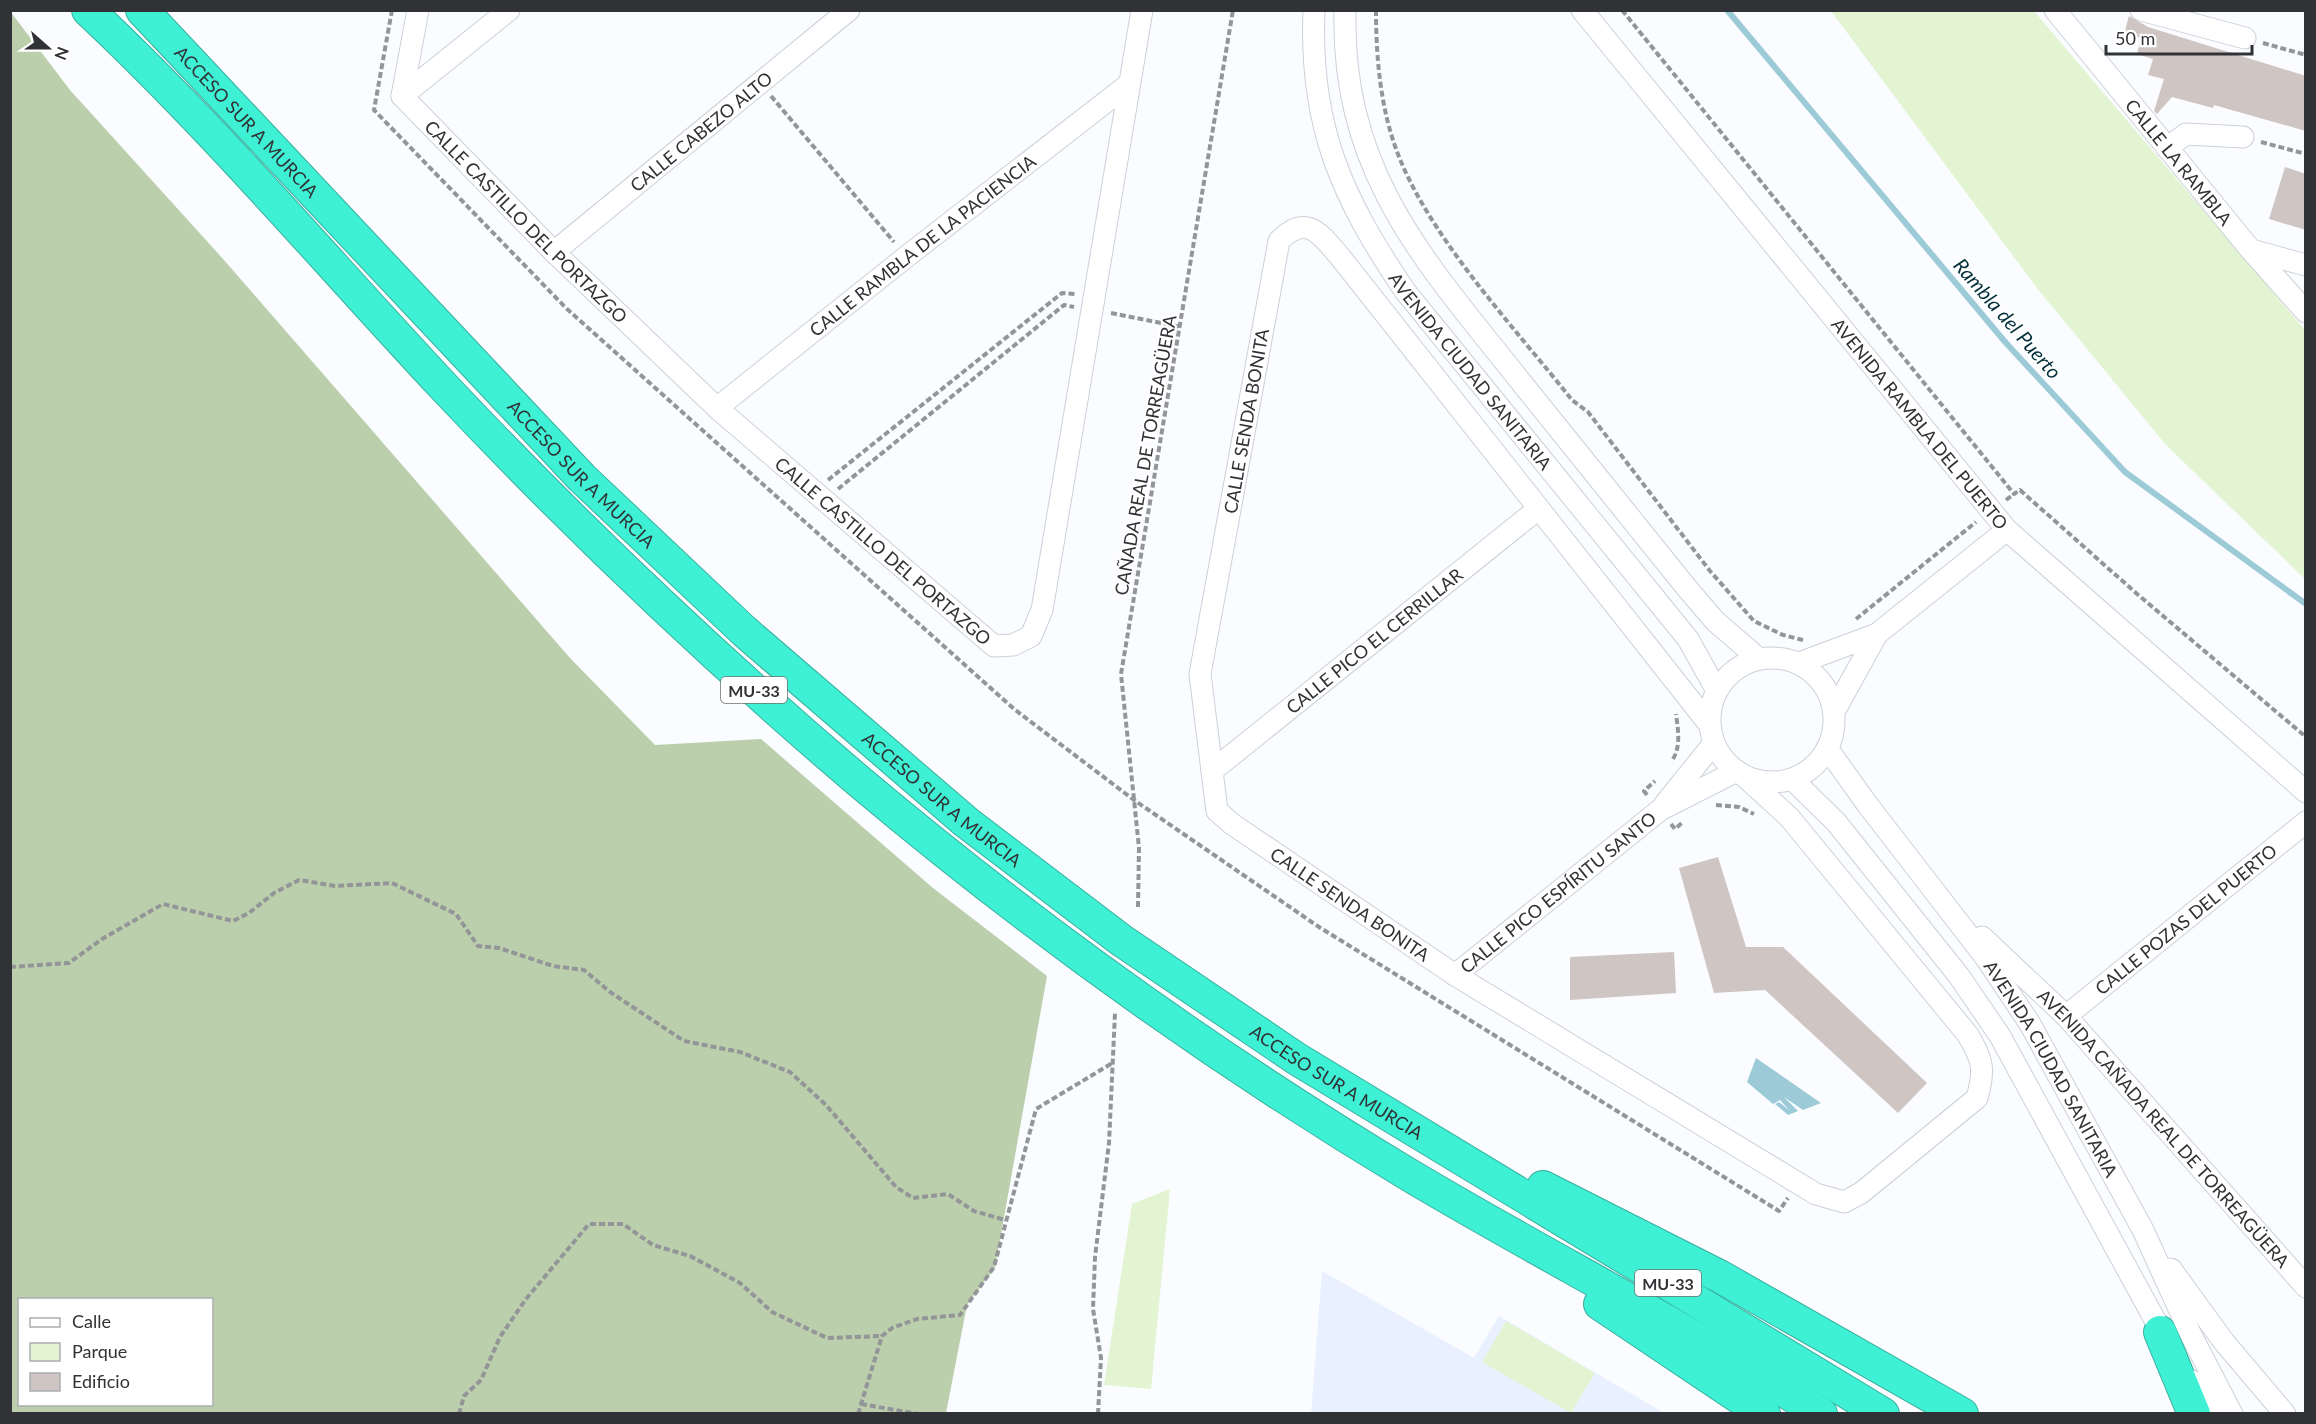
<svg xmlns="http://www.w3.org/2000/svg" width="2316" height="1424" viewBox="0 0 2316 1424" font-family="Lato,sans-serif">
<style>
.built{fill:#e9f0ff}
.green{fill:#e2f4d2}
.forest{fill:#bccfac;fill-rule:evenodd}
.water{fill:#9ccbd7}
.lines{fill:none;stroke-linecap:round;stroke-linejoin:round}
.stream{stroke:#9ccbd7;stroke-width:6}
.building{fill:#cfc5c3}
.minor-casing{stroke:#ccd0d8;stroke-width:23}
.highway-casing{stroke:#39ae9d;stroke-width:34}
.path{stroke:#939598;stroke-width:4;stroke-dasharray:6 3;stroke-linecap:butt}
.minor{stroke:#fff;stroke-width:21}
.highway{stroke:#3ef1d5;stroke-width:32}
.labels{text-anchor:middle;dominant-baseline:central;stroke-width:4.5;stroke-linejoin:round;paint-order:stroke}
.shield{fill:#fff;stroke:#6e7072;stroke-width:1.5}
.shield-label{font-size:16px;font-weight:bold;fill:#303235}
.street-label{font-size:18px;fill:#303235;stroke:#fff}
.water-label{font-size:20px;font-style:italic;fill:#03313b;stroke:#fff}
</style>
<rect width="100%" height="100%" fill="#fafcff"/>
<!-- built -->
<path class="built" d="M1322 1271 1474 1358 1499 1316 1664 1413 1311 1414Z"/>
<!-- green -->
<path class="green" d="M1831 11H2034L2305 330V579L2166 445 2037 288Z
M1170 1189 1151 1389 1104 1385 1132 1204Z
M1506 1321 1595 1373 1571 1413 1482 1362Z"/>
<!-- forest -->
<path class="forest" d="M10 11 70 90 224 260 570 658 655 745 761 739 933 888 1047 976 995 1268 967 1305 946 1413H11ZM20 1300H212V1404H20Z"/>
<!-- water -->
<path class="water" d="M1756 1058 1821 1103 1803 1110 1784 1097 1798 1111 1788 1115 1775 1104 1779 1102 1789 1110 1780 1100 1773 1104 1747 1082Z"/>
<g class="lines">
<!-- stream -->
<path class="stream" d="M1727 10 2006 343 2125 472 2306 604"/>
</g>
<!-- building -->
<path class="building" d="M2129 16 2148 27 2306 76V131L2214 105 2213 108 2172 97 2157 114 2154 111 2164 79 2148 75 2153 59 2137 54 2141 38 2124 34Z
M2285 167 2306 174V230L2269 219Z
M1718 857 1746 947H1783L1927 1083 1898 1113 1765 990 1714 993 1679 868Z
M1674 952 1676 993 1570 1000V957Z"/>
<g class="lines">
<!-- minor casing -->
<g class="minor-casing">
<g id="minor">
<path id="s1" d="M418 10 402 96 554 252 717 408 994 646 1013 645 1031 636 1042 610 1142 10"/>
<path id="s2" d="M1314 10C1309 126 1342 198 1405 291L1688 639 1717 691"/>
<path d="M1345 10C1341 174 1426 262 1521 382 1576 450 1631 519 1686 587L1715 621 1759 659"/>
<path id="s3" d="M1582 10 2007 530 2306 792"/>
<path id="s4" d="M2055 10 2250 249 2306 312"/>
<path d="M2141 10 2245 38"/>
<path d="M402 96 509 10"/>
<path d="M2167 148 2186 134 2243 137"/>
<path d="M2251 250 2306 265"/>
<path id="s5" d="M554 252 849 10"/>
<path id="s6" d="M717 408 906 257 1129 84"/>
<circle cx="1772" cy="720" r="62"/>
<path d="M1799 663 1877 634 2007 530"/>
<path d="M1834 712 1877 634"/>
<path id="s7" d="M1709 724 1341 258C1321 235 1307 212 1279 241L1200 674 1217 811 1232 824 1455 975 1816 1194 1844 1202 1861 1193 1977 1098C1985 1070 1983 1060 1968 1035L1789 817 1744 776"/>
<path id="s8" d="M1827 748 1867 804 1986 958 2030 1024 2143 1230 2190 1333 2232 1414"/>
<path id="s9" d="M1212 771 1538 509"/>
<path d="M1792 779 1836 822 1959 976 2000 1036 2167 1342"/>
<path d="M1664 805 1714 743"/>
<path id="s10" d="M1982 937 2066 1016 2306 1287"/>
<path id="s11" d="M1455 975 1660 810 1737 771"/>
<path id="s12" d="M2066 1016 2306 822"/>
<path d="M2171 1269 2224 1342 2285 1414"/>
<path d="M2192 1381 2213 1414"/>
</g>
</g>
<!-- highway casing -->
<g class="highway-casing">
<g id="highway">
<path d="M88 10C214 128 326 261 444 387 576 527 715 659 861 783 1031 926 1221 1062 1411 1176 1547 1257 1688 1328 1821 1414"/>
<path id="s13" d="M142 10 582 478 744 631 966 822 1121 940 1297 1059 1883 1414"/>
<path d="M1543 1187 1721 1277 1962 1414"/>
<path d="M1600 1304 1764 1414"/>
<path d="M2160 1332 2194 1414"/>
</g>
</g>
<!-- path -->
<path class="path" d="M392 10 374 110 566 308 1014 709 1134 800 1319 927 1779 1211 1788 1198
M1376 10C1376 56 1380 103 1395 146 1425 233 1515 328 1572 400L1588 412 1710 571 1754 621 1783 635 1803 640
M1622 10 2014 494 2020 490 2136 593 2306 737
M2263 43 2306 55
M771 96 894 242
M2261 142 2306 154
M1111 313 1181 327
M828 480 1062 293 1075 294
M838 489 1064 305 1074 307
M2006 500 2014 494
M1856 619 1976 522
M1673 759C1681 746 1678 729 1676 714
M1647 795 1644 791 1655 781
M1716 805 1739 807 1754 814
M1671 824 1675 829 1683 822
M1138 907 1139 848 1121 674 1233 10
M10 967 69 963 102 939 163 904 233 921 249 913 274 893 299 880 335 886 392 883 456 914 478 946 499 948 553 966 584 970 610 992 684 1041 740 1052 790 1072 826 1105 896 1187 913 1198 948 1194 974 1211 1005 1220
M861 1404 918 1414
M459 1414 464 1396 481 1380 500 1337 526 1299 589 1224H623L653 1245 690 1256 718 1271 740 1283 772 1312 827 1338 882 1336
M858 1414 882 1336 892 1328 917 1319 960 1315 994 1267 1036 1109 1114 1062
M1098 1414 1101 1358 1093 1309 1095 1257 1109 1143 1115 1013"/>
<!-- minor -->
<use href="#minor" class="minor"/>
<!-- highway -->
<use href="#highway" class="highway"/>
</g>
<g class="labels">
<!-- shield labels -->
<g class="shield">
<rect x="721" y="677" width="66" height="26" rx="4.5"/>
<rect x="1635" y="1270" width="66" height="26" rx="4.5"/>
</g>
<g class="shield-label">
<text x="754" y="690">MU-33</text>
<text x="1668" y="1283">MU-33</text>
</g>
<!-- street labels -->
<g class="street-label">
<text stroke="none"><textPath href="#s13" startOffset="153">ACCESO SUR A MURCIA</textPath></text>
<text stroke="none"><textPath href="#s5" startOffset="190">CALLE CABEZO ALTO</textPath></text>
<text stroke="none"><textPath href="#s4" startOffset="196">CALLE LA RAMBLA</textPath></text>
<text stroke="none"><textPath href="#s1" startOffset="264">CALLE CASTILLO DEL PORTAZGO</textPath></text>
<text stroke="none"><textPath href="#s6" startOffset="262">CALLE RAMBLA DE LA PACIENCIA</textPath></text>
<text stroke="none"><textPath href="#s2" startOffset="405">AVENIDA CIUDAD SANITARIA</textPath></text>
<text transform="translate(1246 421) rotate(-80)">CALLE SENDA BONITA</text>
<text stroke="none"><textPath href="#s3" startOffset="534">AVENIDA RAMBLA DEL PUERTO</textPath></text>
<text transform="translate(1145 455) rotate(-80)">CAÑADA REAL DE TORREAGÜERA</text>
<text stroke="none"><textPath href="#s13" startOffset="639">ACCESO SUR A MURCIA</textPath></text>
<text stroke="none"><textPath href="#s1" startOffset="750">CALLE CASTILLO DEL PORTAZGO</textPath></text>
<text stroke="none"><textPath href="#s9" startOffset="208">CALLE PICO EL CERRILLAR</textPath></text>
<text stroke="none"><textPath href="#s13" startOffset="1125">ACCESO SUR A MURCIA</textPath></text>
<text stroke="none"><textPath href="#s11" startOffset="132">CALLE PICO ESPÍRITU SANTO</textPath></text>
<text stroke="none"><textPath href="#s7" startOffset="1413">CALLE SENDA BONITA</textPath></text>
<text stroke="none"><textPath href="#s12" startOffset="154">CALLE POZAS DEL PUERTO</textPath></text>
<text stroke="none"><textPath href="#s8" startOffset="392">AVENIDA CIUDAD SANITARIA</textPath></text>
<text stroke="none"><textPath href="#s13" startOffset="1611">ACCESO SUR A MURCIA</textPath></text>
<text stroke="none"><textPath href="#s10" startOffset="264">AVENIDA CAÑADA REAL DE TORREAGÜERA</textPath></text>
</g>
<!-- water labels -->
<g class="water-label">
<text transform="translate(2008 318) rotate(49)">Rambla del Puerto</text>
</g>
</g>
<!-- border -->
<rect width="2316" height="1424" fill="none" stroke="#303235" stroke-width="24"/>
<!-- legend -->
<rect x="18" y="1298" width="195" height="108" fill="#ffffff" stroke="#acadae" stroke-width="1.5"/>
<rect x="30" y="1318" width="30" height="9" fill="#ffffff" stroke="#acadae" stroke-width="1.5"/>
<text x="72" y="1328" font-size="18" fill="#303235">Calle</text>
<rect x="30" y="1343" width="30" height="18" fill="#e2f4d2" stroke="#acadae" stroke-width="1.5"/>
<text x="72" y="1358" font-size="18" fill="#303235">Parque</text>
<rect x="30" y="1373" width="30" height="18" fill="#cfc5c3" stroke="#acadae" stroke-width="1.5"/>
<text x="72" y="1388" font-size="18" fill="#303235">Edificio</text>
<!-- north arrow -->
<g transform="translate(48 48) rotate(111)" stroke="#ffffff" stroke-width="4.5" paint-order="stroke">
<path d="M0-4.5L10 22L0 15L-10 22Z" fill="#303235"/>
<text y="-9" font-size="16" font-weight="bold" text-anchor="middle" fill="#303235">N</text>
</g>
<!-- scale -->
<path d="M2106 45v9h146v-9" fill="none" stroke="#303235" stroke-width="3"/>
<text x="2115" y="45" font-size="18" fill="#303235" stroke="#ffffff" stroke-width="4.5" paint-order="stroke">50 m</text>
</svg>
